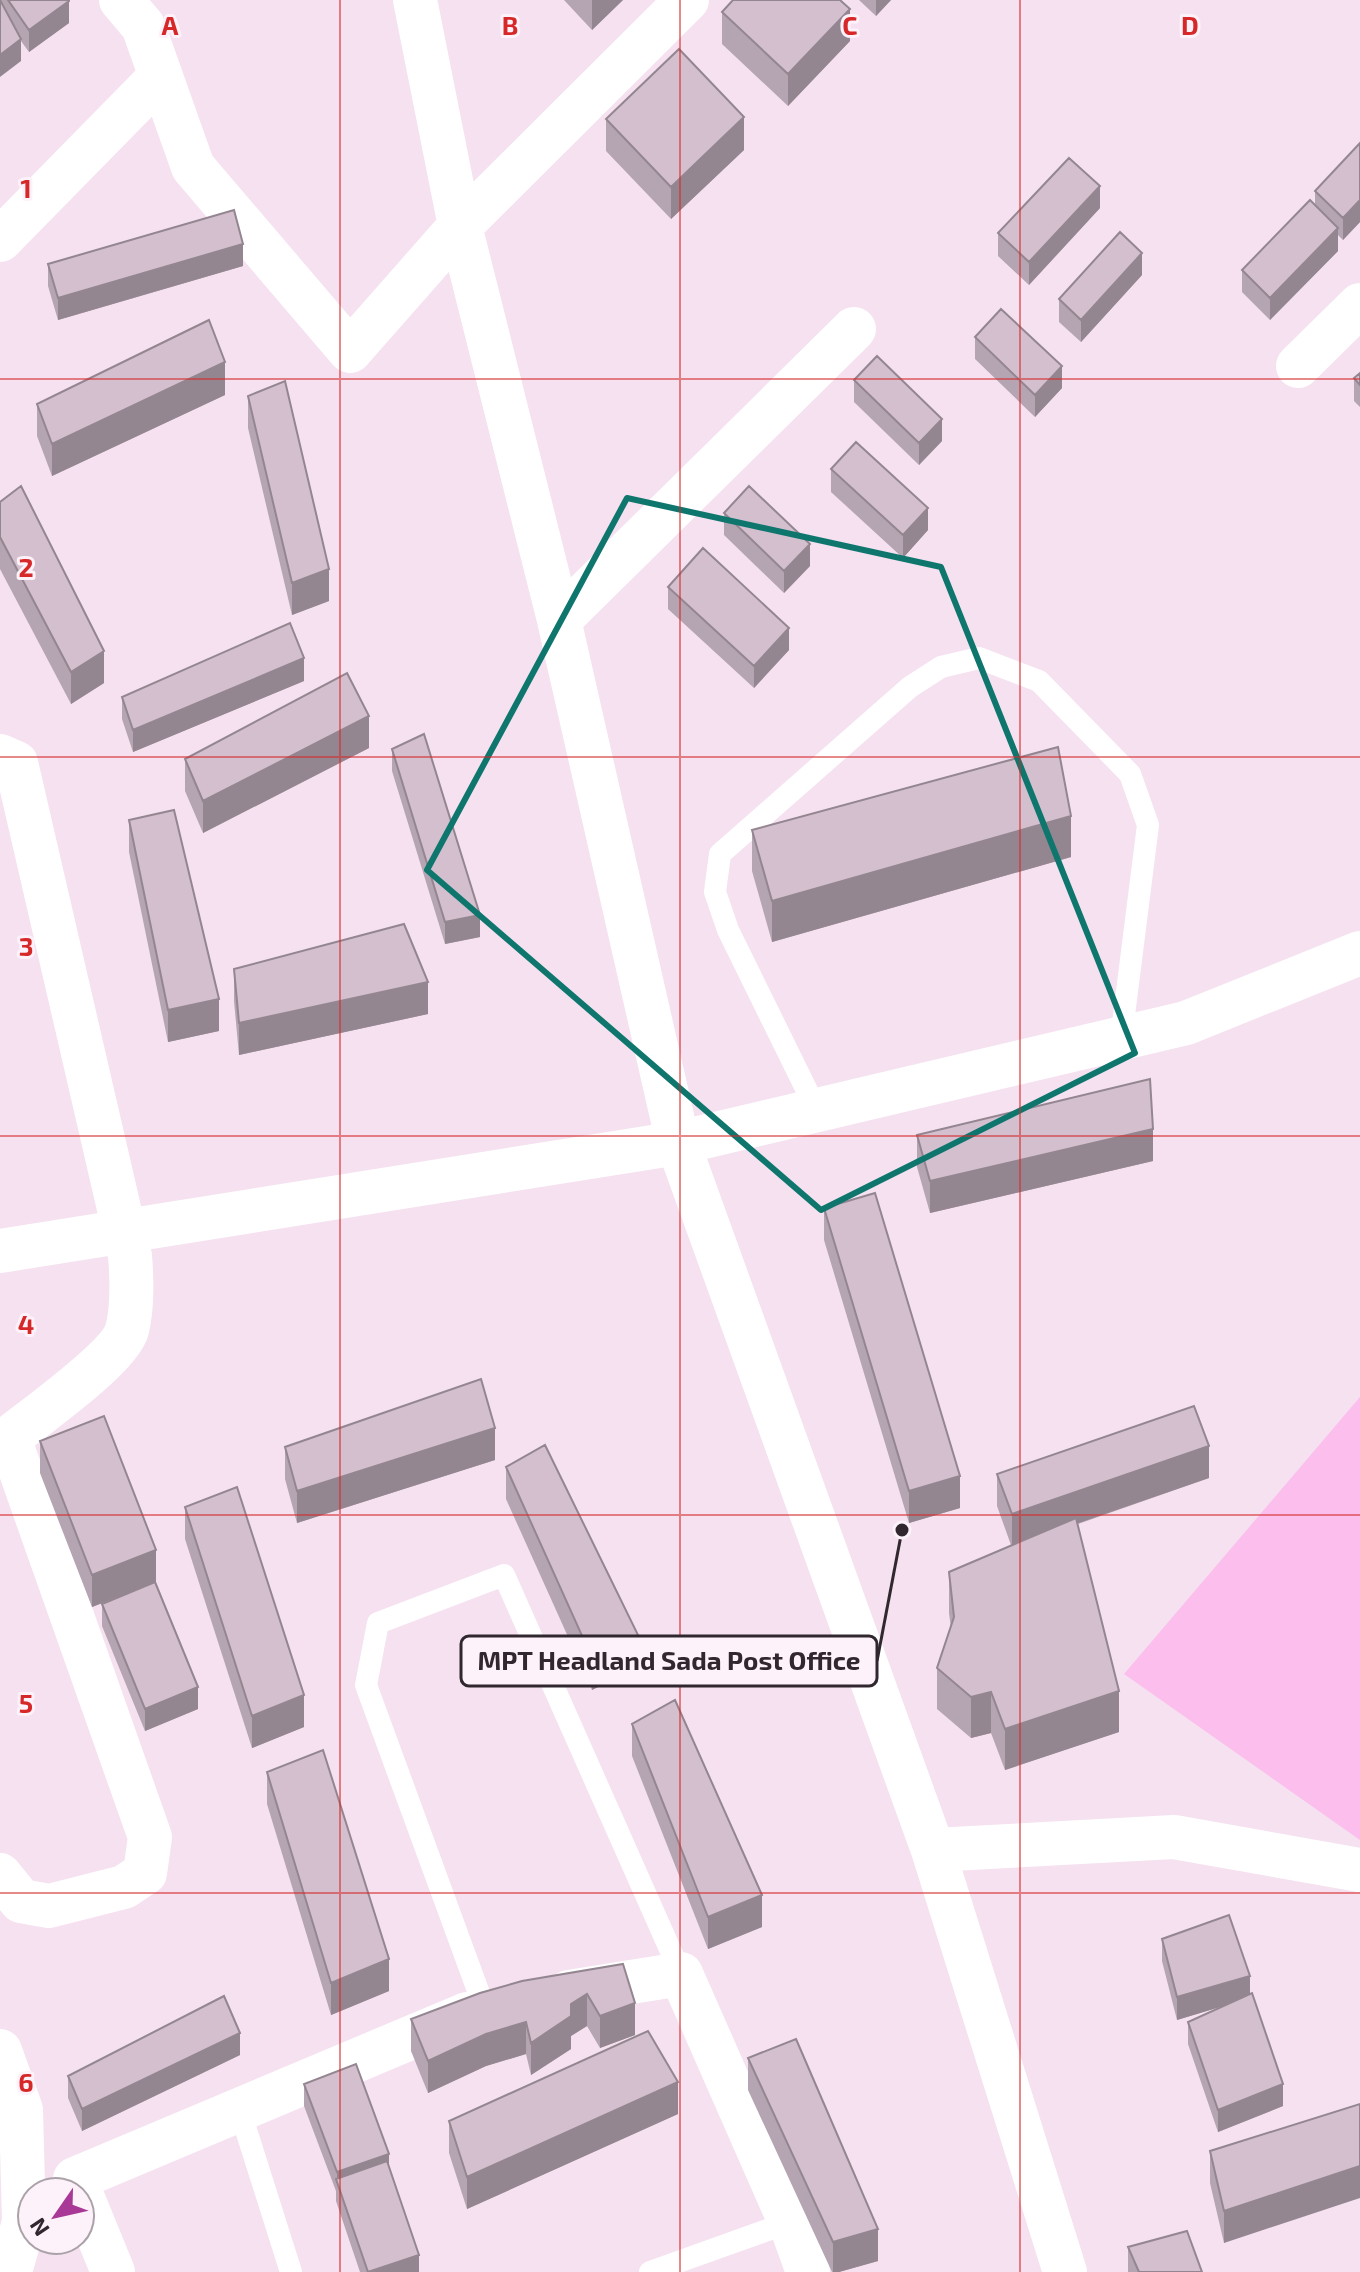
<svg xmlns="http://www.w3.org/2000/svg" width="1360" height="2272" viewBox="0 0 1360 2272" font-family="'Exo 2',sans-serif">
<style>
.green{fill:#fbbeed}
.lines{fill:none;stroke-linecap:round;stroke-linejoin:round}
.service{stroke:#fff;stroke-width:22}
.minor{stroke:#fff;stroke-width:44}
.tertiary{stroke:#fff;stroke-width:44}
.wall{fill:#b5a4b1}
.shaded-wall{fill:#948690}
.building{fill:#d3bfce;stroke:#948690;stroke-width:2}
.marked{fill:none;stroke:#0f766e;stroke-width:6;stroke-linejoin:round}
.grid{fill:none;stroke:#d62828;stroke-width:2;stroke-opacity:0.55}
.grid-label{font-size:26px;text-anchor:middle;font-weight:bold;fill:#d62828;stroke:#fdf1fa;stroke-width:6;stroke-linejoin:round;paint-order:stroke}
.leader{fill:none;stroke:#30282e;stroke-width:3}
.callout-dot{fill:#30282e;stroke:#fdf1fa;stroke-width:3}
.callout{fill:#fdf1fa;stroke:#30282e;stroke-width:3}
.callout-label{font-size:26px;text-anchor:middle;font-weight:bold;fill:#30282e}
</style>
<rect width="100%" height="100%" fill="#f5e1f0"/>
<!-- green -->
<path class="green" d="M1360 1397V1840L1124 1674Z"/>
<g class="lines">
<!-- service -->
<path class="service" d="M817 1111 728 930 715 892 720 854 910 687 941 667 979 658 1039 681 1130 774 1148 825 1121 1039
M484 2007 366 1685 378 1623 504 1575 681 1974
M240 2111 291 2272
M650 2272 790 2222"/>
<!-- minor -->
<path class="minor" d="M121 0 143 26 193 167 350 351 460 226 687 0
M415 0 460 226 559 620 678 1143 933 1850 1065 2272
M0 240 161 76
M1298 366 1360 305
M559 620 854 329
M0 756 16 763 130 1256C132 1280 133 1306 127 1330 119 1358 35 1417 9 1438L0 1442
M933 1850 1174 1837 1360 1870
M0 1875 21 1901 49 1906 124 1887 145 1873 150 1837 9 1438
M569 1992 681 1974 790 2222 808 2272
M0 2051 21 2110 24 2222 10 2272
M113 2272 75 2179 467 2014"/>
<!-- tertiary -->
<path class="tertiary" d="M0 1251 678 1143 1186 1023 1360 953"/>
</g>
<!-- wall -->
<path class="wall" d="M0 0H69V23L29 52 21 41V61Z
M564 0H623L592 30Z
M859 0H891L876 16Z
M722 12 850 41 788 106 722 44Z
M606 119 744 150 671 219 606 151Z
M1360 143V222L1343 240 1338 235V251L1270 320 1242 292V270L1315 205V191Z
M1100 208 1029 285 998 256V233Z
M48 264 243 266 58 320 48 286Z
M1142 275 1081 342 1059 322V299Z
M975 337 1062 388 1035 417 975 359Z
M1360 373V407L1354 401V378Z
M854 380 942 441 919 465 854 402Z
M225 395 52 476 37 436V404Z
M248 396 329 601 292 615 248 428Z
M831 469 928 530 903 558 831 492Z
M0 502 104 683 71 704 0 569Z
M724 513 810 566 784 593 724 535Z
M668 587 789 650 754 688 668 609Z
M304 681 133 752 122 719V697Z
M369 748 203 833 185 791V759Z
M392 749 480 937 445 944 392 771Z
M129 820 219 1031 168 1042 129 852Z
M752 830 1071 857 772 942 752 871Z
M234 969 428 1014 239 1055 234 1001Z
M917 1135 1153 1161 930 1213 917 1167Z
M824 1208 960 1508 909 1523 824 1240Z
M40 1441 156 1582H155L198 1709 145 1731 102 1626V1604L115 1598 92 1607 40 1473Z
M285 1447 495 1460 297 1523 285 1479Z
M506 1467 638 1667 592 1690 506 1499Z
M997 1474 1209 1478 1078 1524 1119 1732 1005 1770 991 1733 971 1738 937 1709V1668L951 1628 949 1613V1572L1011 1545 997 1506Z
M185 1507 304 1727 252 1748 185 1539Z
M632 1724 762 1927 708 1949 632 1756Z
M267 1772 389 1991 331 2015 267 1804Z
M1162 1939 1250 1993 1283 2106 1218 2132 1188 2044V2022L1223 2006 1177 2020 1162 1961Z
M623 1964 635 2035 600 2048 587 2026 571 2036V2049L531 2075 526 2054 486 2066 428 2093 411 2051V2019Z
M240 2055 82 2131 68 2098V2076Z
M748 2058 878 2261 839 2272H832L748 2090Z
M304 2084 389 2167 419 2272H360L336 2201V2191L304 2106Z
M1360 2104 1224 2243 1210 2183V2151Z
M678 2114 467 2209 449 2153V2121Z
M1128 2247 1202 2272H1128Z"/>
<!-- shaded-wall -->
<path class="shaded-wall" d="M592 0H623L592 30Z
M876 0H891L876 16Z
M69 1V23L29 52V30Z
M850 9V41L788 106V74Z
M21 39V61L0 77V55Z
M744 117V150L671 219V187Z
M1100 186V208L1029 285V262Z
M1360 200V222L1343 240V218Z
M1338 228V251L1270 320V298Z
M243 244V266L58 320V298Z
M1142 253V275L1081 342V320Z
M225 362V395L52 476V444Z
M1062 366V388L1035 417V395Z
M942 419V441L919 465V443Z
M928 508V530L903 558V535Z
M810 544V566L784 593V571Z
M329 569V601L292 615V583Z
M789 628V650L754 688V666Z
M104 651V683L71 704V672Z
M304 658V681L133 752V730Z
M369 716V748L203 833V801Z
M1071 816V857L772 942V901Z
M480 915V937L445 944V922Z
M428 982V1014L239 1055V1023Z
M219 999V1031L168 1042V1010Z
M1153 1129V1161L930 1213V1181Z
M495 1428V1460L297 1523V1491Z
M1209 1446V1478L1012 1546V1514Z
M960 1476V1508L909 1523V1491Z
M156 1550V1582L92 1607V1575Z
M638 1635V1667L592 1690V1658Z
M198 1687V1709L145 1731V1709Z
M1119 1691V1732L1005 1770V1729Z
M991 1692V1733L971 1738V1697Z
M304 1695V1727L252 1748V1716Z
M762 1895V1927L708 1949V1917Z
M389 1959V1991L331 2015V1983Z
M1250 1976V1998L1177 2020V1997Z
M587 1994V2026L571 2036V2049L531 2075V2043L571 2004Z
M635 2003V2035L600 2048V2016Z
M526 2022V2054L486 2066 428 2093V2061L486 2034Z
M240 2033V2055L82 2131V2109Z
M678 2082V2114L467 2209V2177Z
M1283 2084V2106L1218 2132V2110Z
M389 2154V2176L337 2183V2172Z
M1360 2166V2198L1224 2243V2211Z
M878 2229V2261L839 2272H833V2242Z
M419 2255V2272H371Z"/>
<!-- building -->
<path class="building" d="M0 0 21 39 0 55Z
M8 0H69V1L29 30Z
M733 0H840L850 9 788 74 722 12Z
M679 49 744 117 671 187 606 119Z
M1360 143V200L1343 218 1315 191Z
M1069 158 1100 186 1029 262 998 233Z
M1310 200 1338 228 1270 298 1242 270Z
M234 210 243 244 58 298 48 264Z
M1120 232 1142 253 1081 320 1059 299Z
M1001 309 1062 366 1035 395 975 337Z
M209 320 225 362 52 444 37 404Z
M877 356 942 419 919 443 854 380Z
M1360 373V385L1354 378Z
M285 381 329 569 292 583 248 396Z
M856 442 928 508 903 535 831 469Z
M21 486 104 651 71 672 0 537V502Z
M749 486 810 544 784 571 724 513Z
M703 548 789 628 754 666 668 587Z
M290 623 304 658 133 730 122 697Z
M347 673 369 716 203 801 185 759Z
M424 734 480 915 445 922 392 749Z
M1058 747 1071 816 772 901 752 830Z
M174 810 219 999 168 1010 129 820Z
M404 924 428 982 239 1023 234 969Z
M1150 1079 1153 1129 930 1181 917 1135Z
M875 1193 960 1476 909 1491 824 1208Z
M481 1379 495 1428 297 1491 285 1447Z
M1194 1406 1209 1446 1012 1514 997 1474Z
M104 1416 156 1550 92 1575 40 1441Z
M545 1445 638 1635 592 1658 506 1467Z
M237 1487 304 1695 252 1716 185 1507Z
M1076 1518 1119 1691 1005 1729 991 1692 971 1697 937 1668 954 1617 949 1572Z
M155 1582 198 1687 145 1709 102 1604Z
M675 1700 762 1895 708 1917 632 1724Z
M323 1750 389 1959 331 1983 267 1772Z
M1229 1915 1250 1976 1177 1997 1162 1939Z
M623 1964 635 2003 600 2016 587 1994 571 2004V2016L531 2043 526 2022 486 2034 428 2061 411 2019 480 1993 522 1981Z
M1252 1993 1283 2084 1218 2110 1188 2022Z
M224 1996 240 2033 82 2109 68 2076Z
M648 2031 678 2082 467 2177 449 2121Z
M796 2039 878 2229 833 2242 748 2058Z
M356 2064 389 2154 337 2172 304 2084Z
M1360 2104V2166L1224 2211 1210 2151Z
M387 2161 419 2255 368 2272 336 2179Z
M1187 2231 1202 2272H1139L1128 2247Z"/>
<!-- marked area -->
<path class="marked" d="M627 498 941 567 1135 1053 821 1210 427 870Z"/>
<!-- grid -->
<path class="grid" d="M340 0V2272M680 0V2272M1020 0V2272M0 379H1360M0 757H1360M0 1136H1360M0 1515H1360M0 1893H1360"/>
<g class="grid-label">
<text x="170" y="35">A</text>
<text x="510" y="35">B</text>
<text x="850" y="35">C</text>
<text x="1190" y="35">D</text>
<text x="26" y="198">1</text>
<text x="26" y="577">2</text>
<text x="26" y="956">3</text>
<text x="26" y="1334">4</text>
<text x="26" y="1713">5</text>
<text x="26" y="2092">6</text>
</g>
<!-- callouts -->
<path class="leader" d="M902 1530L877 1661"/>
<circle class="callout-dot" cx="902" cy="1530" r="8"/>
<rect class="callout" x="461" y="1636" width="416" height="50" rx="8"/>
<g class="callout-label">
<text x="669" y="1670">MPT Headland Sada Post Office</text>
</g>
<!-- north arrow -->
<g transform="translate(56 2216) rotate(236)"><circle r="38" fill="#fdf1fa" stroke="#aba1a8" stroke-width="2"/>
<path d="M0-6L14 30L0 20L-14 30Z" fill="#a83996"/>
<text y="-12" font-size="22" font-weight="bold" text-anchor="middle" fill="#30282e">N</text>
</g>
</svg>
